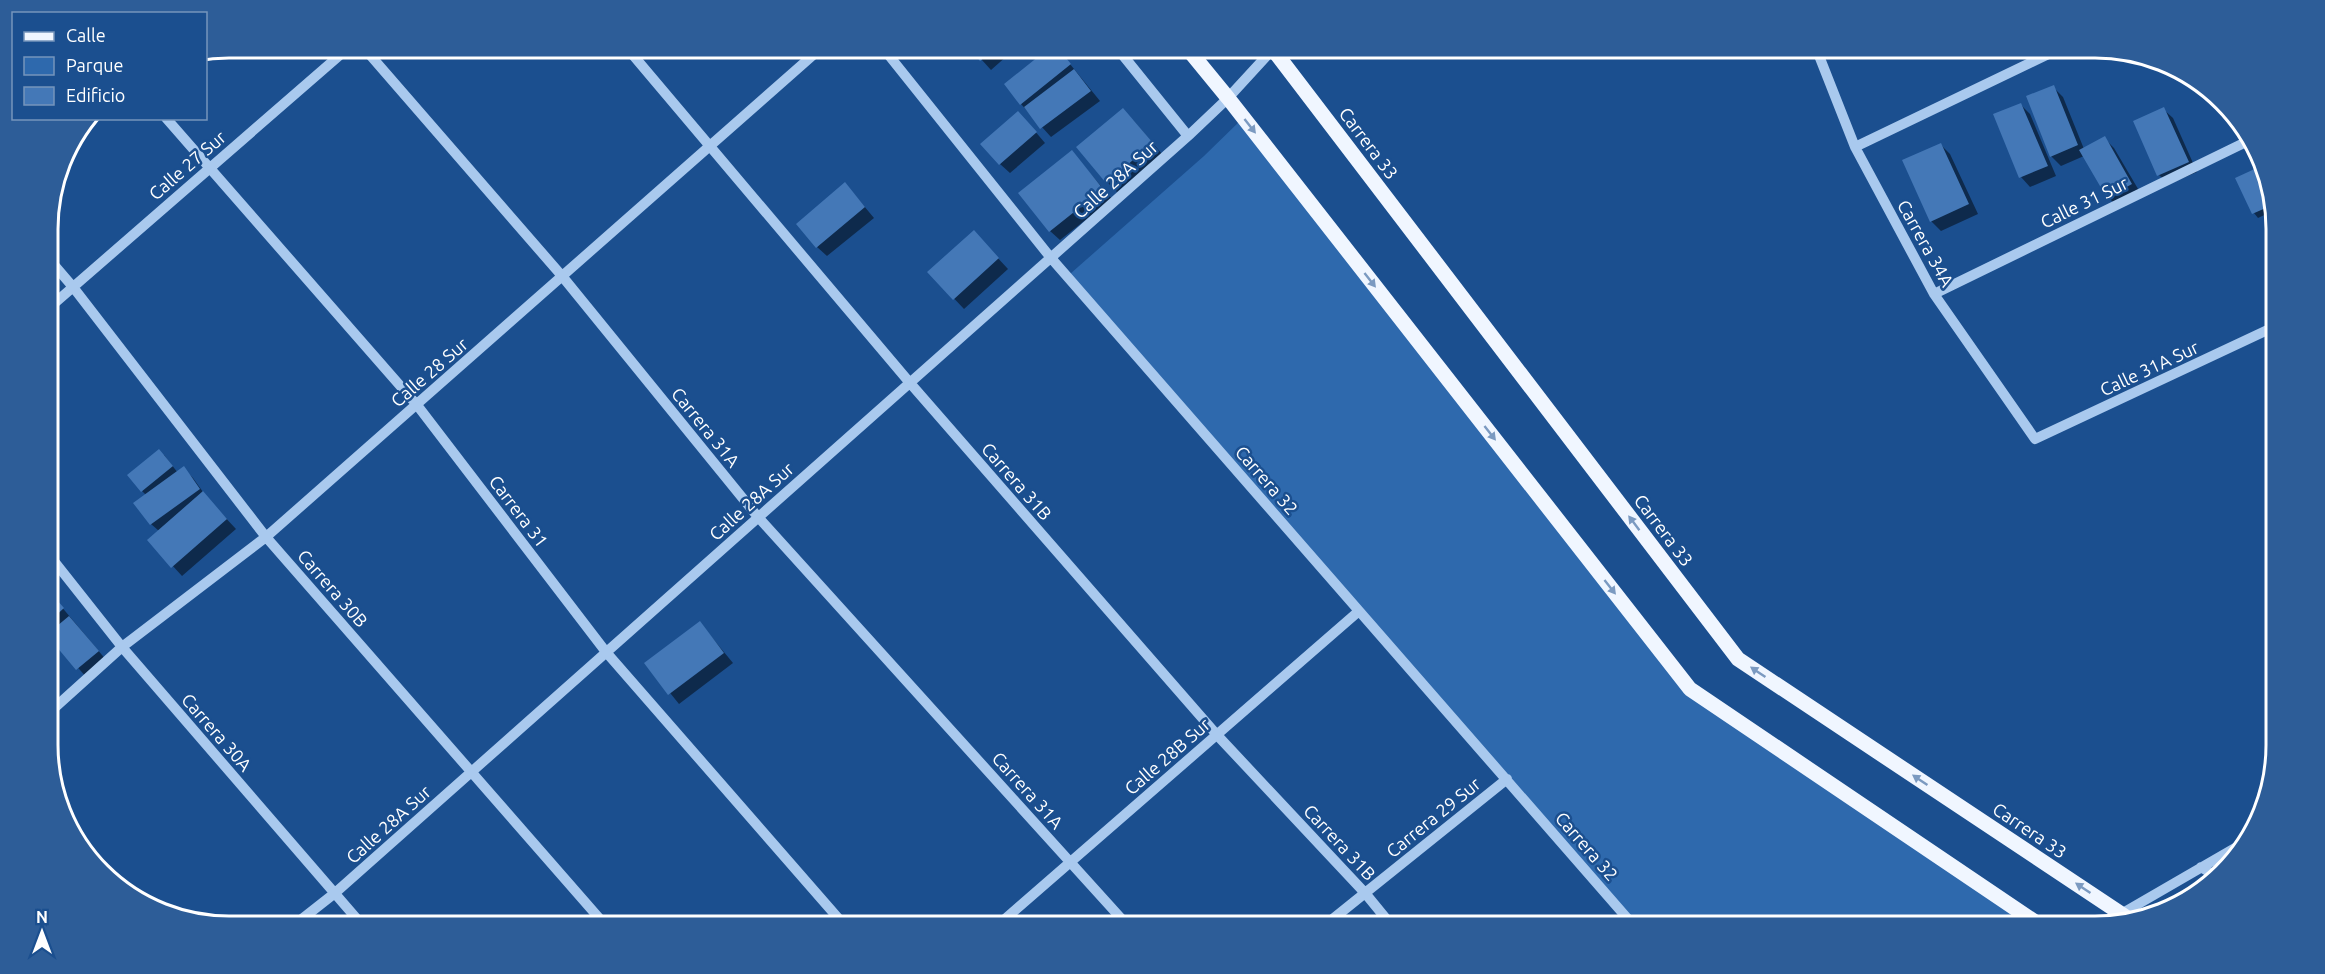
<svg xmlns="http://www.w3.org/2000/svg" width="2325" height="974" viewBox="0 0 2325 974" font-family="Ubuntu,sans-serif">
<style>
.green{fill:#2e69ad}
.shadow{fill:#0007}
.building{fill:#4478b7}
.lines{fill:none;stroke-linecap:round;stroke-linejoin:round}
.minor{stroke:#a9c9ee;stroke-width:10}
.major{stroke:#f0f6ff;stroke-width:15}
.oneway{fill:#7b9ac1}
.labels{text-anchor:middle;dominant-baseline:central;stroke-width:5;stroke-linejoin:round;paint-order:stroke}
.street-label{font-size:18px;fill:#fff;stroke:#1b4f8f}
.rim{fill:none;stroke:#fff;stroke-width:3}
</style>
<rect width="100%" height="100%" fill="#1b4f8f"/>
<!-- green -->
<path class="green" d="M1242 119 1690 693 2035 926H1639L1070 274 1204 156Z"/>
<!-- shadow -->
<path class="shadow" d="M971 48H1016L991 70Z
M1057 48 1100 101 1051 137 1021 104Z
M2053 87 2063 97 2084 149 2104 138 2114 148 2141 194 2118 207 2108 197 2084 156 2061 166 2051 156Z
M2021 105 2030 114 2056 176 2030 187 2021 177Z
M2163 109 2173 118 2197 172 2169 184 2159 175Z
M1133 120 1162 154 1117 192 1107 182Z
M1028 123 1045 143 1010 173 1000 164Z
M1941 145 1950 154 1978 214 1941 231 1931 221Z
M1072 152 1112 199 1060 240 1050 231Z
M2259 169 2275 210 2258 218 2254 213Z
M854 194 874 218 827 256 817 247Z
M983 242 1008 269 964 309 929 272Z
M164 455 178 473 183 468 193 478 208 499 236 529 182 576 149 540 159 531 151 524 146 495 142 491Z
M50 593 107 661 87 678 51 637Z
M700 623 733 663 679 704 646 663Z"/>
<!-- building -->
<path class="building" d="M969 48H996L980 61Z
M1049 48H1058L1071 64 1020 105 1004 84Z
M1074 69 1091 91 1040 129 1024 107Z
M2054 85 2078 145 2050 157 2026 96Z
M2021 103 2048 166 2019 178 1993 114Z
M2164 107 2189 162 2157 176 2133 121Z
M1123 108 1153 143 1106 183 1076 147Z
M1018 111 1037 132 999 165 980 144Z
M2105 136 2132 184 2107 198 2079 150Z
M1941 143 1969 204 1930 222 1902 160Z
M1072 150 1103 189 1049 232 1018 193Z
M2259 167 2275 204 2252 214 2235 178Z
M845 182 865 207 816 248 796 224Z
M974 230 999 258 953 300 927 272Z
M159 449 173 466 141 492 127 475Z
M184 466 200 489 150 525 133 503Z
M203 491 227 519 171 568 147 540Z
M50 592 64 608 51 620Z
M69 616 99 651 76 670 51 640V631Z
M700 621 724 653 668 695 644 663Z"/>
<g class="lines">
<!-- minor -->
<path class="minor" d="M364 48 562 276 758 517 1128 926
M627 48 910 383 1217 735 1365 893 1392 926
M883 48 1051 258 1634 926
M1117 48 1188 136
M1816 48 1855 147 1934 294 2035 439 2276 326
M166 118 417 405 606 652 845 926
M1855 147 2061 48
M49 259 73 287 266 537 606 926
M1934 294 2248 141
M49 308 348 48
M50 556 122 647 363 926
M51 711 122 647 266 537 821 48
M2201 867 2217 877
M2121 914 2247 841
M293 926 335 893 1188 136 1228 98 1274 48
M997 926 1359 611
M1324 926 1507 779"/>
<!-- major -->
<path class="major" d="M1187 48 1228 98 1690 689 2041 926
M1272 48 1738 659 2132 921"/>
</g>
<!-- one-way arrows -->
<defs><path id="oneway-solid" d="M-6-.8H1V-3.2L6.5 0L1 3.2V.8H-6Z" transform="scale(1.5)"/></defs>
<g class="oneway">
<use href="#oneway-solid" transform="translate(1250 126) rotate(52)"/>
<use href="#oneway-solid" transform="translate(1370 280) rotate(52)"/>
<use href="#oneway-solid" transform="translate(1490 433) rotate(52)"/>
<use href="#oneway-solid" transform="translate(1634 523) rotate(-127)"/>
<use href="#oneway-solid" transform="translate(1610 587) rotate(52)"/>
<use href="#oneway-solid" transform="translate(1758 672) rotate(-146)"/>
<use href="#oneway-solid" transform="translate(1920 780) rotate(-146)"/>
<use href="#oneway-solid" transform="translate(2083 888) rotate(-146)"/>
</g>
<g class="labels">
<!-- street labels -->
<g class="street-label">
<text transform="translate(1369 143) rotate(53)">Carrera 33</text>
<text transform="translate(187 165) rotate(-41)">Calle 27 Sur</text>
<text transform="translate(1115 179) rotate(-42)">Calle 28A Sur</text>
<text transform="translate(2084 202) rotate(-26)">Calle 31 Sur</text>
<text transform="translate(1926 243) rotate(61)">Carrera 34A</text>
<text transform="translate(2149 368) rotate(-25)">Calle 31A Sur</text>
<text transform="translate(429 372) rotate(-41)">Calle 28 Sur</text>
<text transform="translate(706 427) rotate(51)">Carrera 31A</text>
<text transform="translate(1267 480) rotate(49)">Carrera 32</text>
<text transform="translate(1017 481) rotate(49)">Carrera 31B</text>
<text transform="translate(751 501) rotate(-42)">Calle 28A Sur</text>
<text transform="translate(519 511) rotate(53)">Carrera 31</text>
<text transform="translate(1664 530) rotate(53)">Carrera 33</text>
<text transform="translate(333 588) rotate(49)">Carrera 30B</text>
<text transform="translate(217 732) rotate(49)">Carrera 30A</text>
<text transform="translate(1167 756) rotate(-41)">Calle 28B Sur</text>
<text transform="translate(1028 790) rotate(48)">Carrera 31A</text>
<text transform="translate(1433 817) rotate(-39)">Carrera 29 Sur</text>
<text transform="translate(388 824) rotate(-42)">Calle 28A Sur</text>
<text transform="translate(2030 830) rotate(34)">Carrera 33</text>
<text transform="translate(1340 842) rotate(47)">Carrera 31B</text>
<text transform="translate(1587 846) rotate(49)">Carrera 32</text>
</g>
</g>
<!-- crop -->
<path d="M0 0H2325V974H0ZM229 58H2095A171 171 0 0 1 2266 229V745A171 171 0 0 1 2095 916H229A171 171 0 0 1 58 745V229A171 171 0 0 1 229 58Z" fill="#2d5d98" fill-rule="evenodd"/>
<path class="rim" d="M229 58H2095A171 171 0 0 1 2266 229V745A171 171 0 0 1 2095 916H229A171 171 0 0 1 58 745V229A171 171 0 0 1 229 58Z"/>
<!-- legend -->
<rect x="12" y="12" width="195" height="108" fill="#1b4f8f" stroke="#7695bc" stroke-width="1.5"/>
<rect x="24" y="32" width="30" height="9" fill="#f0f6ff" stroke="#7695bc" stroke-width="1.5"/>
<text x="66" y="42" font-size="18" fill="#ffffff">Calle</text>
<rect x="24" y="57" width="30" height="18" fill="#2e69ad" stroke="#7695bc" stroke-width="1.5"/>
<text x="66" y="72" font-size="18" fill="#ffffff">Parque</text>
<rect x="24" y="87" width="30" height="18" fill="#4478b7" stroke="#7695bc" stroke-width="1.5"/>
<text x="66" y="102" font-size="18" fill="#ffffff">Edificio</text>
<!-- north arrow -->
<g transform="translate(42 932)" stroke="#1b4f8f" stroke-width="4.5" paint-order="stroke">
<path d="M0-4.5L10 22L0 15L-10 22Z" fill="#ffffff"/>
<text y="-9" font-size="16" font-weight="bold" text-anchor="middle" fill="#ffffff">N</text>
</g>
</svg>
